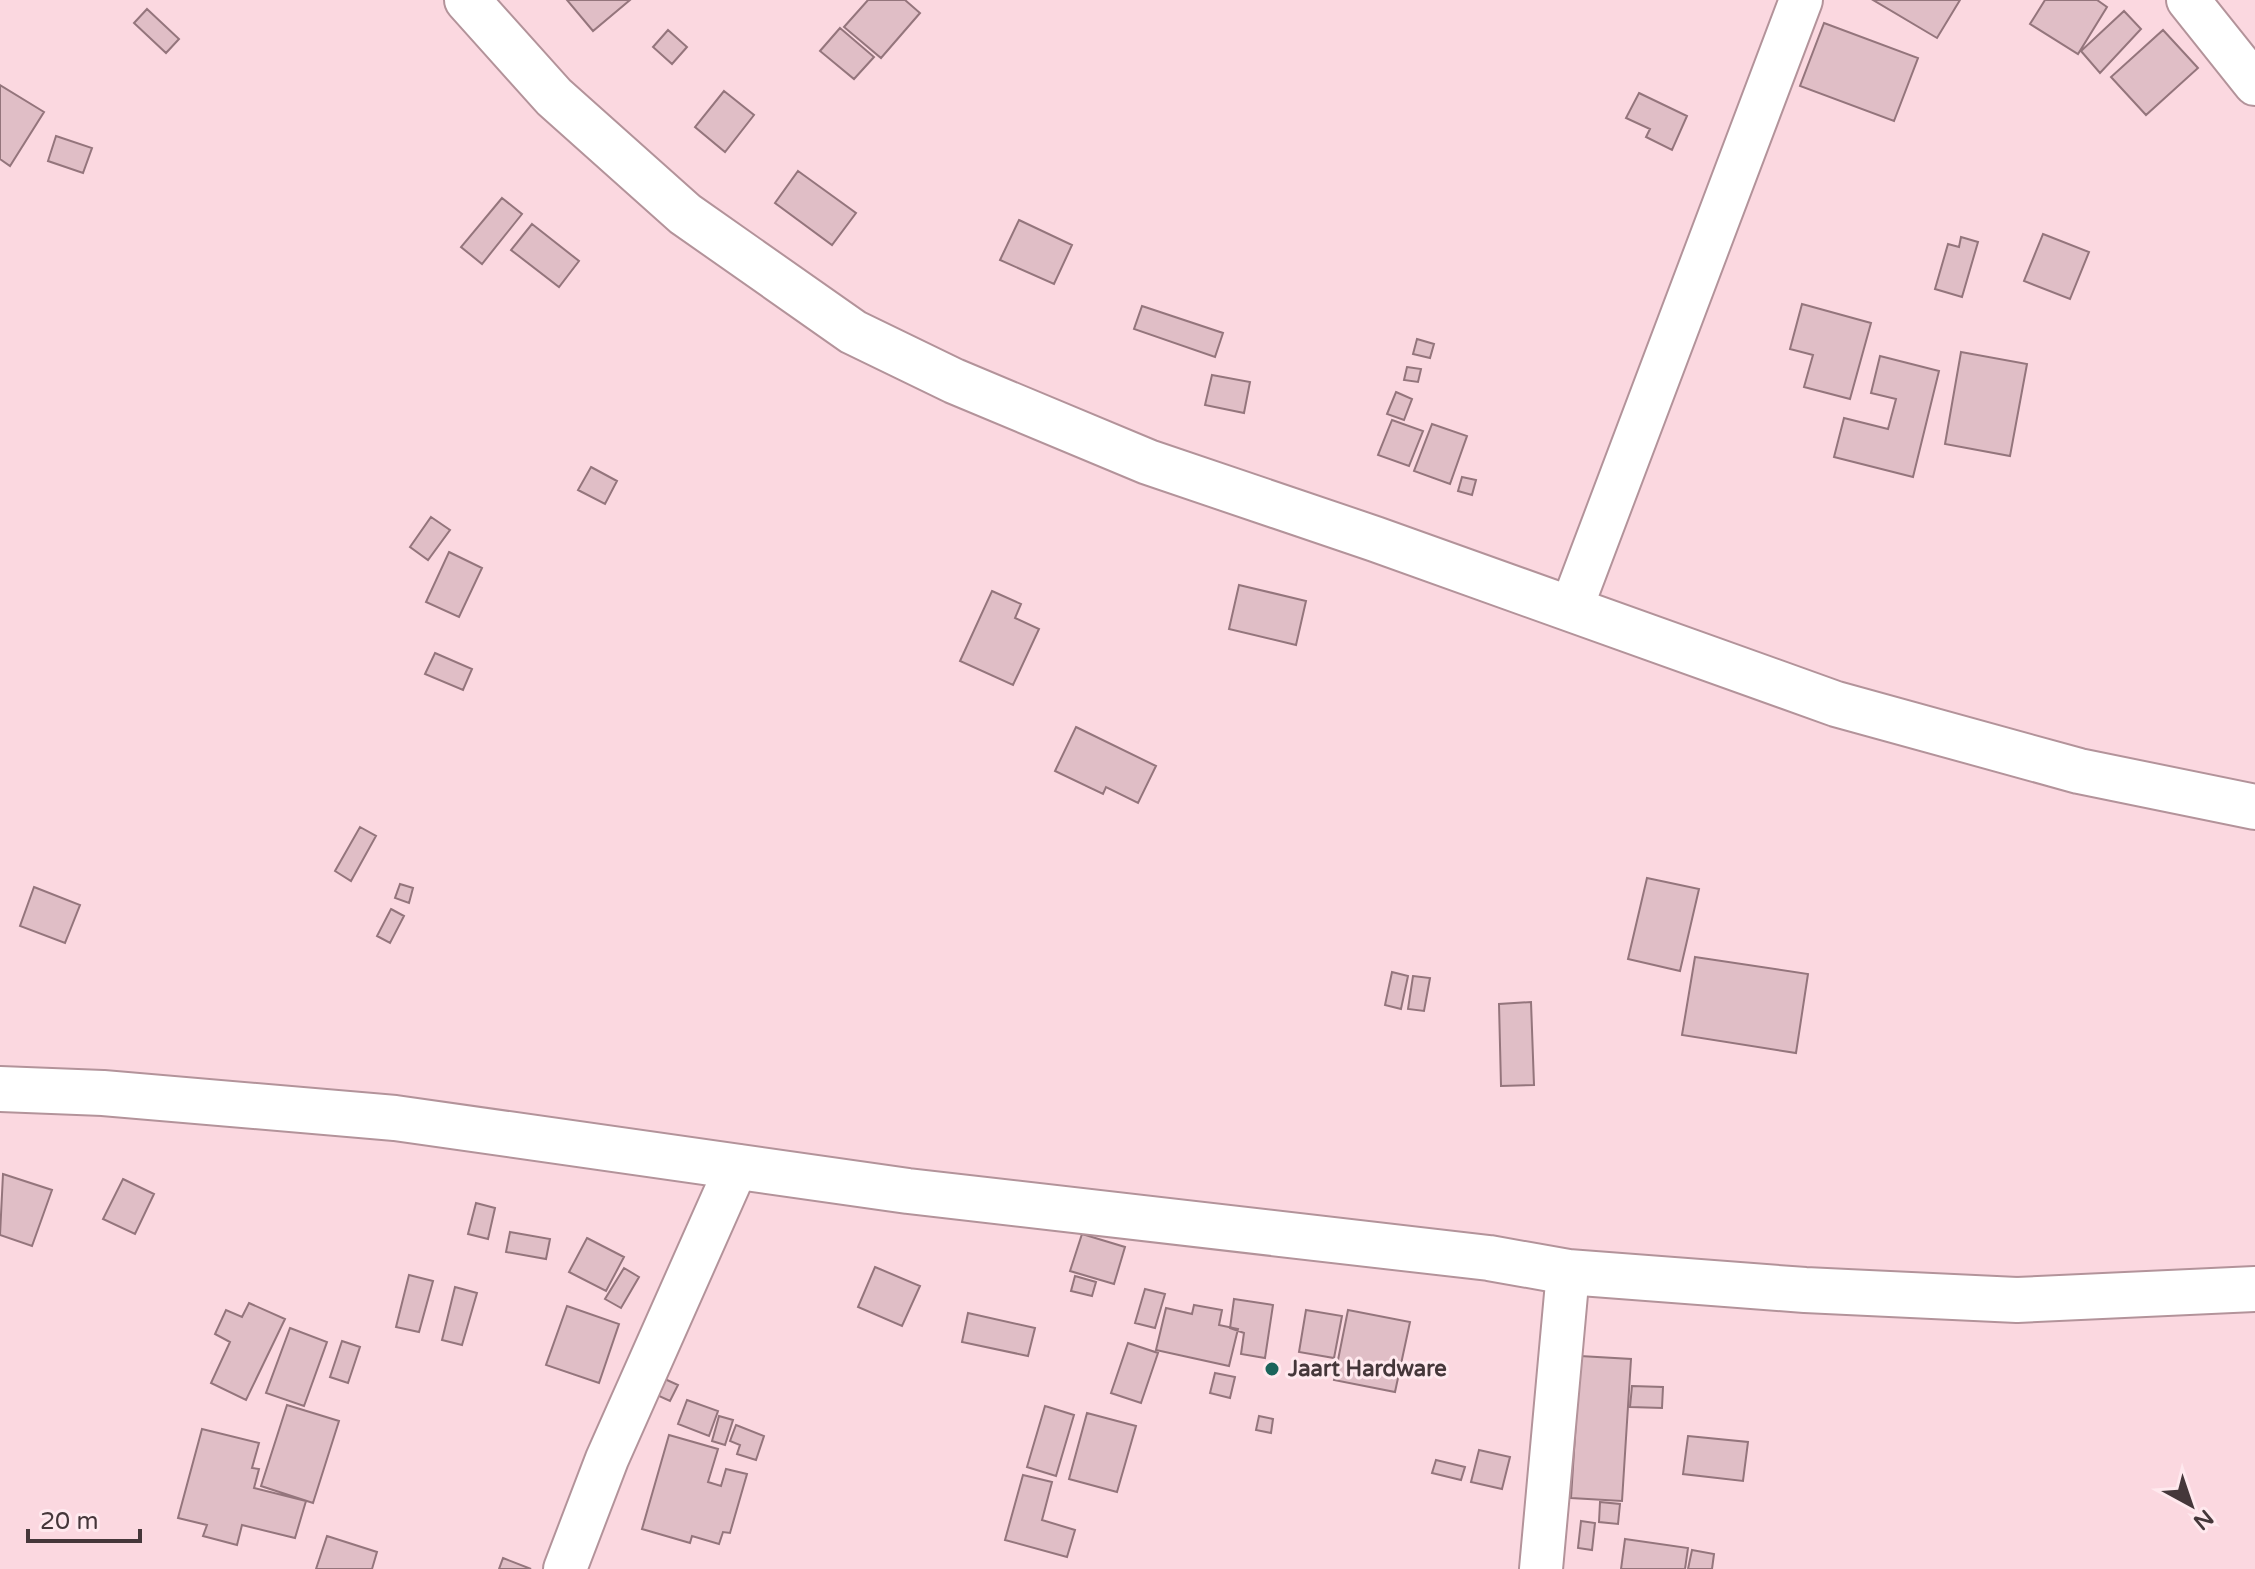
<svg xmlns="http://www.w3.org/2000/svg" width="2255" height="1569" viewBox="0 0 2255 1569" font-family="'Varela Round',sans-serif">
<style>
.building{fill:#e0bec6;stroke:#94757c;stroke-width:2}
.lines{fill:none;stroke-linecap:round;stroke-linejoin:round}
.minor-casing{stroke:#b3939a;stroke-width:46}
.tertiary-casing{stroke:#b3939a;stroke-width:48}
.minor{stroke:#fff;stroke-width:42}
.tertiary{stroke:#fff;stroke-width:44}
.poi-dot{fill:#1a645b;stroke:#ffe9ee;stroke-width:3}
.labels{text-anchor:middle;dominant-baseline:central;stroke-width:6;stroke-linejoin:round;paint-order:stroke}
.poi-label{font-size:22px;font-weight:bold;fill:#45373a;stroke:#ffe9ee;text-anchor:start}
</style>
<rect width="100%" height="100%" fill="#fbd8e0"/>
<!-- building -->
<path class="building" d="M567 0H630L593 31Z
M868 0H905L920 13 881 58 844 27Z
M1873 0H1960L1937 38Z
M2045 0H2097L2107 7 2078 54 2030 24Z
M147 9 179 39 166 53 134 23Z
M2124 11 2141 29 2100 73 2081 51Z
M1824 23 1918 58 1894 121 1800 86Z
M840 28 874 57 854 79 820 51Z
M668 30 687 47 672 64 653 47Z
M2163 30 2198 68 2146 115 2111 77Z
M0 85 44 112 10 166 0 159Z
M724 91 754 115 725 152 695 127Z
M1639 93 1687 116 1672 150 1646 137 1650 129 1626 118Z
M56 136 92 148 83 173 48 161Z
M798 171 856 213 832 245 775 203Z
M502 198 522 214 482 264 461 247Z
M1019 220 1072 245 1054 284 1000 260Z
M532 224 579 261 559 287 511 250Z
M2043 234 2089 252 2070 299 2024 281Z
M1961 237 1978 242 1962 297 1935 289 1948 244 1959 247Z
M1802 304 1871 323 1850 399 1804 387 1813 355 1790 349Z
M1142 306 1223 333 1215 357 1134 329Z
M1417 339 1434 344 1430 358 1413 354Z
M1961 352 2027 364 2010 456 1945 444Z
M1880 356 1939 371 1913 477 1834 457 1844 418 1888 429 1896 399 1871 393Z
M1407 367 1421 369 1418 382 1404 380Z
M1212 375 1250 382 1244 413 1205 405Z
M1396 392 1412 399 1404 420 1387 414Z
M1392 420 1423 431 1409 466 1378 455Z
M1432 424 1467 436 1450 484 1414 471Z
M591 467 617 481 605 504 578 490Z
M1462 477 1476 480 1472 495 1458 491Z
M431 517 450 530 428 560 410 547Z
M449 552 482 568 459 617 426 602Z
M1239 585 1306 601 1296 645 1229 629Z
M992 591 1021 604 1015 618 1039 629 1013 685 960 661Z
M435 653 472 669 463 690 425 674Z
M1076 727 1156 766 1138 803 1106 787 1103 794 1055 771Z
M360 827 376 836 351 881 335 871Z
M1647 878 1699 889 1680 971 1628 959Z
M400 884 413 888 409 903 395 898Z
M34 887 80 905 65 943 20 926Z
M391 909 404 916 390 943 377 936Z
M1695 957 1808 974 1796 1053 1682 1035Z
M1392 972 1408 976 1401 1009 1385 1005Z
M1413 976 1430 978 1424 1011 1408 1009Z
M1531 1002 1534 1085 1501 1086 1499 1004Z
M3 1174 52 1190 32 1246 0 1235Z
M123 1179 154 1194 135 1234 103 1219Z
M476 1203 495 1208 488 1239 468 1234Z
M510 1232 550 1239 546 1259 506 1252Z
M1082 1234 1125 1247 1114 1284 1070 1271Z
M587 1238 624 1257 606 1291 569 1272Z
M875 1267 920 1286 902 1326 858 1307Z
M624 1268 639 1277 621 1308 605 1299Z
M409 1275 433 1281 419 1332 396 1327Z
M1075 1276 1096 1282 1092 1296 1071 1291Z
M455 1287 477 1293 462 1345 442 1340Z
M1145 1289 1165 1294 1155 1328 1135 1323Z
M1234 1299 1273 1305 1265 1358 1241 1354 1244 1333 1230 1328Z
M249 1303 285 1319 246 1400 211 1383 230 1342 215 1334 226 1310 242 1317Z
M1194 1305 1222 1310 1219 1325 1238 1329 1229 1366 1156 1350 1166 1308 1192 1314Z
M567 1306 619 1324 599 1383 546 1365Z
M1306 1310 1342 1316 1334 1358 1299 1352Z
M1348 1310 1410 1322 1395 1392 1334 1380Z
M968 1313 1035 1328 1028 1356 962 1342Z
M290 1328 327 1342 304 1406 266 1393Z
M342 1341 360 1347 348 1383 330 1377Z
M1128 1343 1158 1353 1141 1403 1111 1393Z
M1580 1356 1631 1359 1622 1501 1571 1498Z
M1215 1373 1235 1377 1230 1398 1210 1393Z
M656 1375 678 1385 670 1401 648 1391Z
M1632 1386 1663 1387 1662 1408 1630 1407Z
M687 1400 718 1411 709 1436 678 1424Z
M287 1405 339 1421 313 1503 261 1486Z
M1045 1406 1074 1415 1056 1476 1027 1467Z
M1087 1413 1136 1426 1117 1492 1069 1479Z
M719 1416 733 1420 725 1445 712 1441Z
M1259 1416 1273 1419 1271 1433 1256 1430Z
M736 1425 764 1436 756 1460 737 1454 740 1445 730 1441Z
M202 1429 259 1443 252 1468 259 1469 254 1488 306 1501 295 1538 242 1525 237 1545 203 1536 207 1525 178 1518Z
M669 1435 718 1449 708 1482 721 1486 726 1469 747 1474 730 1533 723 1532 719 1544 692 1536 690 1543 642 1529Z
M1688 1436 1748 1442 1743 1481 1683 1474Z
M1479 1450 1510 1457 1502 1489 1471 1482Z
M1436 1460 1465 1467 1461 1480 1432 1473Z
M1023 1475 1052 1482 1042 1520 1075 1530 1067 1557 1005 1540Z
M1600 1502 1620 1504 1618 1524 1599 1522Z
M1581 1521 1595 1523 1592 1550 1578 1548Z
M327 1536 377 1552 372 1569H316Z
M1625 1539 1688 1548 1685 1569H1621Z
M1692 1550 1714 1554 1712 1569H1688Z
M503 1558 531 1569H499Z"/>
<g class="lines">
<!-- minor casing -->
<g class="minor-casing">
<path id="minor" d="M2188 0 2255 84
M1574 610 1571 609 1801 0
M565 1569 607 1459 737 1166
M1541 1569 1568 1272"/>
</g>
<!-- tertiary casing -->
<g class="tertiary-casing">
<path id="tertiary" d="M467 0 554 97 685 214 853 332 954 381 1148 462 1375 539 1836 704 2079 771 2255 807
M0 1089 103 1093 395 1118 908 1191 1489 1258 1568 1272 1805 1290 2017 1300 2255 1289"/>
</g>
<!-- minor -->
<use href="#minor" class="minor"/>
<!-- tertiary -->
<use href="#tertiary" class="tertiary"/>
</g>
<!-- markers -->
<circle class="poi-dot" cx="1272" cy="1369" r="8"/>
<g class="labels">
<!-- poi labels -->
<g class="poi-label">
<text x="1288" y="1369">Jaart Hardware</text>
</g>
</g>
<!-- north arrow -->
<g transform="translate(2191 1505) rotate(140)" stroke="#ffe9ee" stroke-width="6" paint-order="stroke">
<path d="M0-6L14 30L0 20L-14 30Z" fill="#45373a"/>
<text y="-12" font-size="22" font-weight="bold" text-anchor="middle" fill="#45373a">N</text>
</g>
<!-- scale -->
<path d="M28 1529v12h112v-12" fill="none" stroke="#45373a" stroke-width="4"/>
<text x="40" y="1529" font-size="24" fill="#45373a" stroke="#ffe9ee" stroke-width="6" paint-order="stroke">20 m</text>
</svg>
